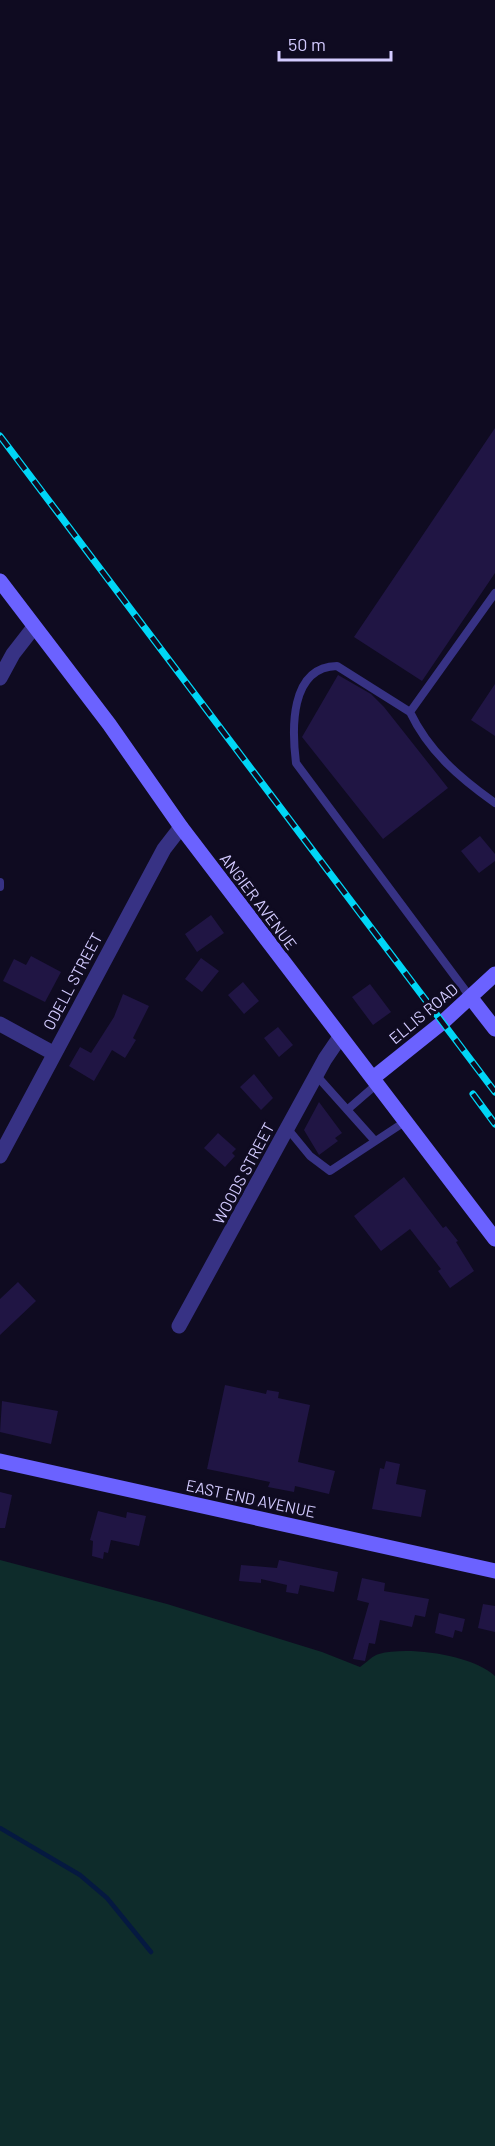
<svg xmlns="http://www.w3.org/2000/svg" width="495" height="2146" viewBox="0 0 495 2146" font-family="Barlow,sans-serif">
<style>
.green{fill:#0e2c2b}
.lines{fill:none;stroke-linecap:round;stroke-linejoin:round}
.stream{stroke:#051940;stroke-width:4.5}
.building{fill:#201544}
.lane{stroke:#373284;stroke-width:8}
.street{stroke:#373284;stroke-width:15}
.secondary{stroke:#6b62ff;stroke-width:15}
.rail-casing{stroke:#00d6f6;stroke-width:7}
.rail{stroke:#0f0b21;stroke-width:4.5;stroke-dasharray:14;stroke-linecap:butt}
.labels{text-anchor:middle;dominant-baseline:central;stroke-width:6;stroke-linejoin:round;paint-order:stroke}
.street-label{font-size:16px;fill:#d3cbff;stroke:#0f0b21}
</style>
<rect width="100%" height="100%" fill="#0f0b21"/>
<!-- green -->
<path class="green" d="M0 1560 167 1604 322 1652 360 1667C366 1663 373 1655 379 1654 409 1646 472 1655 495 1676V2146H0Z"/>
<g class="lines">
<!-- stream -->
<path class="stream" d="M0 1828 80 1875 107 1898 151 1952"/>
</g>
<!-- building -->
<path class="building" d="M495 428V573L422 681 354 637Z
M338 675 371 694 384 707 448 788 383 839 302 737Z
M495 684V736L471 720Z
M480 836 495 854V861L479 873 461 851Z
M211 915 224 933 197 952 185 934Z
M31 956 61 972 45 1002 3 981 14 959 26 965Z
M201 958 219 971 202 992 185 979Z
M243 982 259 1001 244 1014 228 995Z
M370 984 391 1012 373 1025 352 997Z
M123 994 149 1006 133 1038 136 1040 125 1058 112 1050 94 1081 69 1066 80 1047 91 1053 114 1017Z
M278 1027 293 1045 279 1057 264 1038Z
M254 1074 273 1098 261 1110 240 1087Z
M319 1102 342 1133 335 1138 338 1141 319 1155 304 1130Z
M218 1133 236 1149 232 1153 235 1156 225 1167 204 1148Z
M404 1177 443 1228 446 1226 458 1241 456 1242 474 1271 450 1288 438 1271 441 1269 410 1229 381 1251 354 1216Z
M18 1282 36 1301 0 1335V1299Z
M225 1385 266 1394 267 1390 279 1392 278 1398 310 1405 298 1462 335 1471 329 1494 295 1486 294 1492 268 1487 270 1482 207 1469Z
M2 1401 58 1411 51 1444 0 1432Z
M386 1461 400 1464 396 1484 426 1490 421 1517 372 1509 380 1468 384 1469Z
M0 1492 12 1495 5 1528H0Z
M98 1511 126 1518 127 1512 146 1516 139 1546 111 1540 108 1553 104 1552 103 1559 92 1556 93 1541 90 1540Z
M279 1560 338 1572 334 1592 300 1585 298 1594 286 1592 287 1585 261 1579V1583L239 1581 241 1565 277 1568Z
M362 1578 385 1583 384 1591 429 1599 425 1617 415 1615 412 1627 380 1620 375 1644 369 1643 365 1661 353 1659 369 1603 357 1600Z
M483 1604 495 1606V1632L478 1628Z
M439 1613 465 1619 462 1632 455 1630 453 1638 435 1633Z"/>
<g class="lines">
<!-- lane -->
<path class="lane" d="M495 593 410 712C429 752 460 778 495 803
M410 712 337 666C289 667 292 731 296 763L471 998
M0 882V887
M316 1075 375 1141
M347 1110 377 1084
M287 1128 310 1156 330 1171 406 1121"/>
<!-- street -->
<path class="street" d="M0 678 13 654 34 627
M0 1024 53 1053
M0 1156 164 849 181 827
M179 1326 325 1059 340 1037"/>
<!-- secondary -->
<path class="secondary" d="M0 581 109 724 181 827 495 1239
M471 998 495 1029
M373 1078 443 1022 495 974
M0 1461 495 1571"/>
<!-- rail casing -->
<g class="rail-casing">
<path id="rail" d="M0 436 495 1092
M473 1094 495 1124"/>
</g>
<!-- rail -->
<use href="#rail" class="rail"/>
</g>
<g class="labels">
<!-- street labels -->
<g class="street-label">
<text transform="translate(259 901) rotate(53)">ANGIER AVENUE</text>
<text transform="translate(72 981) rotate(-62)">ODELL STREET</text>
<text transform="translate(423 1013) rotate(-40)">ELLIS ROAD</text>
<text transform="translate(243 1173) rotate(-62)">WOODS STREET</text>
<text transform="translate(251 1498) rotate(12)">EAST END AVENUE</text>
</g>
</g>
<!-- scale -->
<path d="M279 51v9h112v-9" fill="none" stroke="#d3cbff" stroke-width="3"/>
<text x="288" y="51" font-size="18" fill="#d3cbff" stroke="#0f0b21" stroke-width="4.5" paint-order="stroke">50 m</text>
</svg>
